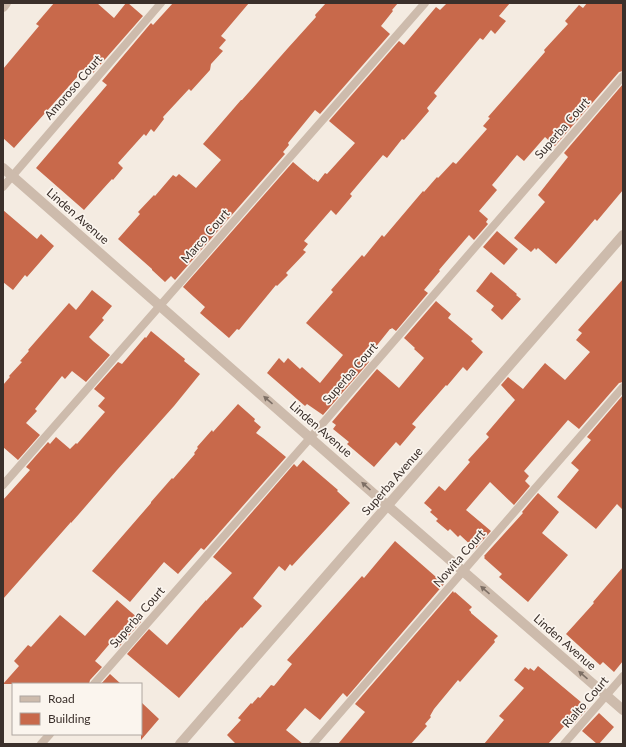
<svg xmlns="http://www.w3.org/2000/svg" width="626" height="747" viewBox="0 0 626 747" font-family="Lato,sans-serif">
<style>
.building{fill:#c8694b}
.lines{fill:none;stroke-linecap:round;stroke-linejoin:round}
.lane{stroke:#cdbbac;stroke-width:8}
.street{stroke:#cdbbac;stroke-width:10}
.oneway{fill:#7d6f65}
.labels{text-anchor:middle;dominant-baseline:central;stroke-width:3.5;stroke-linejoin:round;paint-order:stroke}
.street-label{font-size:12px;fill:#3b302b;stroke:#fbf5ee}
</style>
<rect width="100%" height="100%" fill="#f4ebe1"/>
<!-- building -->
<path class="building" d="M54 3H97L114 18 126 3H128L143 16 93 73 86 67 14 148 3 138V69L39 26 36 24Z
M173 3H249L221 36 226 40 219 48 223 51 211 64 210 70 191 91 189 89 163 117 164 119 154 132 151 129 146 136 144 134 118 163 123 168 113 180 112 179 84 210 36 168 107 85 102 81 151 23 153 25Z
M326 3H398L392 10 393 11 381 26 390 34 320 114 315 110 288 143 289 145 283 152 285 154 175 280 171 276 165 282 152 270V269L118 239 140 214 138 212 154 195 155 196 173 175 176 177 179 174 196 188 221 160 203 144 241 100H242L288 48 316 17 315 15Z
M447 3H510L499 16 506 21 495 34 491 30 483 40 480 38 434 93 437 96 427 108 429 111 404 140 402 139 387 158 383 155 350 194 352 196 336 215 331 210 304 241 308 244 303 250 306 252 286 273 288 275 277 286 276 285 239 330 237 329 229 338 200 313 205 307 183 287 293 162 314 180V179L318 182 325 173 327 174 355 143 329 121 399 41 404 45 436 7 440 10Z
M587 3H623V71L619 72 555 146 545 137 524 161 517 155 492 185 497 190 479 211 488 219 486 222 488 224 474 240 469 235 439 270 440 271 424 290 428 293 396 331 392 328 391 329H390L366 359 369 362 323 415 307 404 305 406 267 373 279 358 284 363 288 358 300 369 302 367 320 383 343 355 306 323 333 292 331 290 362 255 364 257 382 235 384 237 423 191 424 192 437 177 438 178 453 162 456 164 487 129 483 126 490 118 488 117 545 52 544 50 568 24 565 21 579 5 583 8Z
M623 84V190L597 221 595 219 572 246 556 264 538 248 536 250 535 248 531 252 514 238 545 202 538 195 568 157 564 153Z
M3 210 37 239 41 234 54 246 27 277 25 275 13 290 3 282Z
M497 231 518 249 504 265 483 247Z
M491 272 517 294 516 295 521 299 502 320 491 310 494 306 476 291Z
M623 279V382L619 383 579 429 568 420 524 471 529 476 525 481 530 486 514 505 490 482 466 510 491 531 475 549 460 535 458 537 450 529 448 531 436 521 438 519 430 512 432 510 424 503 439 486 445 491 470 462 468 460 489 437 486 434 515 400 501 385 508 377 523 389 545 363 565 380 590 352 576 340 582 333 578 330Z
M92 290 112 306 102 318 104 320 89 337 93 341 110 355 86 382 72 371 65 379 62 376 35 409 37 411 26 423 40 435 18 460 3 447V385L10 377 9 376 22 362 20 361 29 351 28 350 69 303 76 310Z
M436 301 451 314 448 318 473 339 471 341 483 352 467 371 463 367 447 386 446 385 412 424 416 427 400 446 396 442 374 467 347 444 349 442 333 429 336 425 332 422 377 369 399 388 424 358 414 349 415 348 404 338Z
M151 331 185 359 184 361 200 374 174 406 117 470 79 514 71 523V522L3 599V500L30 470 26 467 48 442 50 444 56 437 70 449 76 443 77 444 105 412 98 406 105 398 94 389 118 362 122 364 145 337 146 338Z
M623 395V510L617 504 596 529 557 497 579 470 571 463 591 440 587 437Z
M238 404 255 419 254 421 261 427 256 433 263 438 286 457 204 550 201 548 178 574 164 562 130 602 92 571 151 503V502L172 478 173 479 195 454 194 453 198 448 197 447 212 430 213 432Z
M303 460 338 490 337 491 350 503 292 566 290 564 285 571 279 566 253 598 262 606 242 628 241 627 179 698 127 654 149 629 167 645 206 600V601L232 573 213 557 294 464 297 467Z
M538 493 559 512 542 533 568 555 528 602 499 577 502 574 484 558 485 557 484 556 523 513 522 512Z
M395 541 444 584 347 697 343 693 320 720 305 708 286 730 303 744H236L227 735 241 720 238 718 251 703 252 704 258 697 260 698 271 685 274 686 292 664 287 660 362 576 364 578Z
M623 567V661L614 672 603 662 600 665 566 634 594 603 593 602Z
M453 591 454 593 455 592 472 607 469 610 471 612V613L498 636 494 640 495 642 460 682 458 680 434 709 430 716 431 717 425 724 427 726 411 744H338L365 712 355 704Z
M117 600 139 619V620L141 622 119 647 112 641 95 661 102 667 90 680 89 684H3L19 666 14 661 28 645 31 647 60 615 85 636Z
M538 666 588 708 574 724 571 721 569 723 568 722 548 744H484L504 720 499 716 524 688 514 680 525 667 529 670 530 668 534 671Z
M110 674 121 684H101Z
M141 702 159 719 141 740Z
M599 713 614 727 599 744H597L582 731Z"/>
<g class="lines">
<!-- lane -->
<path class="lane" d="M3 187 161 3
M3 485 425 3
M94 684 311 437 623 76
M41 744 50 734
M313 744 623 387
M564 744 623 676"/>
<!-- street -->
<path class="street" d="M3 7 6 3
M3 168 374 494 623 710
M180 744 623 235"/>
</g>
<!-- one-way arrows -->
<defs><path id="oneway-solid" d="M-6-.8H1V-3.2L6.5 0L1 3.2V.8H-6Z"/></defs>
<g class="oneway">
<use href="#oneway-solid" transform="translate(268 400) rotate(-139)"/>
<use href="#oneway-solid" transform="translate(366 486) rotate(-138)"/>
<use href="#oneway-solid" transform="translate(485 590) rotate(-139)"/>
<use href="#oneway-solid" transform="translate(583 675) rotate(-139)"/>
</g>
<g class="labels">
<!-- street labels -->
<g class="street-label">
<text transform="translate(73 87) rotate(-49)">Amoroso Court</text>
<text transform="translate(562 128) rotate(-49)">Superba Court</text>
<text transform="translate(78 216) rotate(41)">Linden Avenue</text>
<text transform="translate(205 236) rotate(-49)">Marco Court</text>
<text transform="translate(350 373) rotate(-49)">Superba Court</text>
<text transform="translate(321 429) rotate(41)">Linden Avenue</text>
<text transform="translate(392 481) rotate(-49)">Superba Avenue</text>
<text transform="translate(459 558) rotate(-49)">Nowita Court</text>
<text transform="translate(137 617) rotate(-49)">Superba Court</text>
<text transform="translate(565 642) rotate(41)">Linden Avenue</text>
<text transform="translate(585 702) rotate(-49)">Rialto Court</text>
</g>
</g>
<!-- border -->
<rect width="626" height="747" fill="none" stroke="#3b302b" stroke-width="8"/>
<!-- legend -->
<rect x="12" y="683" width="130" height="52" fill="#fbf5ee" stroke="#aea6a0"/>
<rect x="20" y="696" width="20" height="6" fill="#cdbbac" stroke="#aea6a0"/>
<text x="48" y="703" font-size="12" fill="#3b302b">Road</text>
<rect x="20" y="713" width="20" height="12" fill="#c8694b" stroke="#aea6a0"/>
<text x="48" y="723" font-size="12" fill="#3b302b">Building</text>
</svg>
